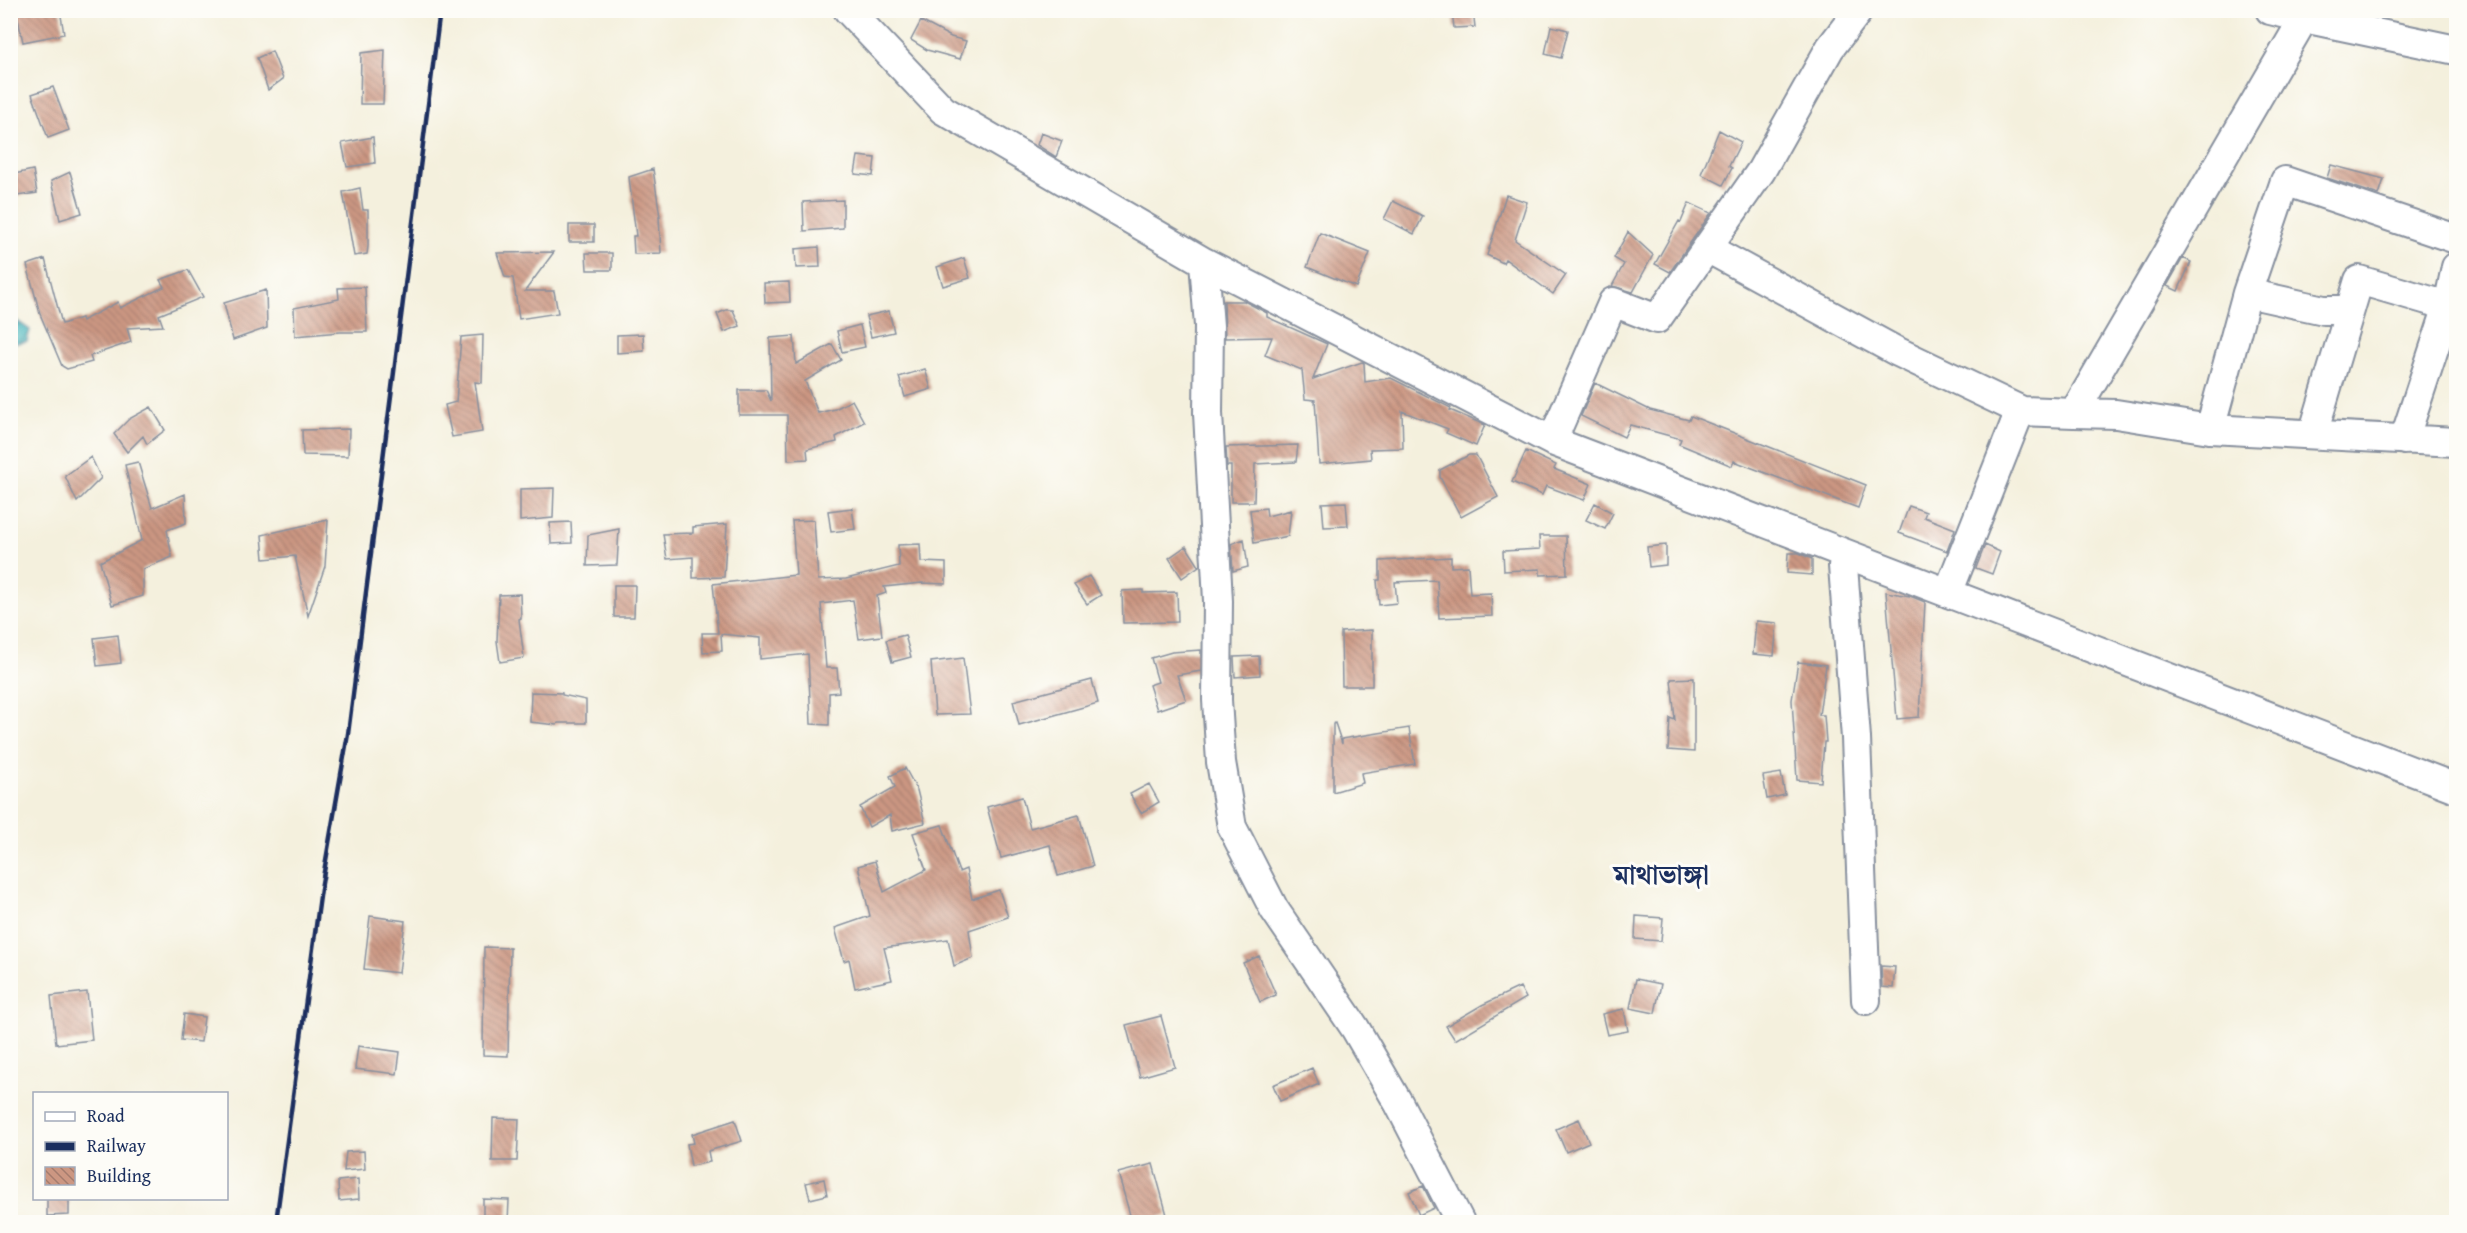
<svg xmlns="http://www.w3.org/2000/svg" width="2467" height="1233" viewBox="0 0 2467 1233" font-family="'Gentium Book Plus','Noto Serif Bengali',serif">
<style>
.water{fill:url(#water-waves);stroke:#2e708c;stroke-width:1.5}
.building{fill:url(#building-back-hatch)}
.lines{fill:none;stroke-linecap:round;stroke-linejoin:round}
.minor-casing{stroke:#88909e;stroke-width:32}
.minor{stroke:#fff;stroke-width:28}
.rail{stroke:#1b2f5e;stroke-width:4.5}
.labels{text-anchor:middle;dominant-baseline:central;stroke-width:6;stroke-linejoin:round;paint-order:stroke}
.district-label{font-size:27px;font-weight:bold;fill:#1b2f5e;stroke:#fdfcf7}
</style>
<defs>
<pattern id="water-waves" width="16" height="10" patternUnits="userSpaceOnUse" patternTransform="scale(1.5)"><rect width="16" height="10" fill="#41b2b9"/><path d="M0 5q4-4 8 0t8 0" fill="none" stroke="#36919a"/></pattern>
<pattern id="building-back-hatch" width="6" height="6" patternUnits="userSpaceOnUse" patternTransform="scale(1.5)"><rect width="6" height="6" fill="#cc9782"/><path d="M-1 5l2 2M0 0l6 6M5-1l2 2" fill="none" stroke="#a57c6e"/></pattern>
</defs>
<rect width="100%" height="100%" fill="#fdfcf7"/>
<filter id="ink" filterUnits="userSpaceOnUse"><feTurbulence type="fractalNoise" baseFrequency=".0167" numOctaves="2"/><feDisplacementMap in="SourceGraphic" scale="12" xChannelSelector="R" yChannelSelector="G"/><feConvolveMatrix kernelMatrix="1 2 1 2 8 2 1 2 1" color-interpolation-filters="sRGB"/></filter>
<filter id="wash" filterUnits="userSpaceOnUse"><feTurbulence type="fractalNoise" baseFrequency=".008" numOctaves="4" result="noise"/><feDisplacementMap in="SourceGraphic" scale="24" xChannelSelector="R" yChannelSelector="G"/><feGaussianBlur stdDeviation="1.35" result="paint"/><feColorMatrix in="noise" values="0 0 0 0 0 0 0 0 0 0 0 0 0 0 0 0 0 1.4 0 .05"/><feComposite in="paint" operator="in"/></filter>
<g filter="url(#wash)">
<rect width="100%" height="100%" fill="#f4f0dd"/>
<!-- water -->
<path class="water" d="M11 318H13L30 330 27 341 11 344Z"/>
<g id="blocks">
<!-- building -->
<path class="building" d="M16 10H60L64 34 23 42Z
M1452 10H1473L1475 27 1454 28Z
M921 21 951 37 966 41 960 59 927 50 911 40Z
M1551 26 1568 30 1561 58 1545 54Z
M385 50 383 104H360L361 53Z
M272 51 283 79 268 90 257 58Z
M53 87 69 130 48 138 32 94Z
M1719 130 1741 142 1729 166 1732 168 1723 185 1701 174Z
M1041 133 1062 141 1056 157 1037 145Z
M373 137 375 163 347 167 342 143Z
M858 156 875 158 873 176 855 174Z
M2331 165 2384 179 2379 195 2327 178Z
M653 169 660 217H659L661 253 634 254 633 236H636L629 177Z
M33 170 37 193 17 196 14 174Z
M70 172 82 213 60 220 51 181Z
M360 188 363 210H368V246L367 254 354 256 343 192Z
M1506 195 1527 202 1515 240 1566 275 1553 294 1505 259 1503 263 1487 255Z
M843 200V228L804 231 803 202Z
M1393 201 1423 216 1414 234 1384 219Z
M1689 203 1711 213 1670 272 1655 264 1679 221 1681 222Z
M569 225H594V242H569Z
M1628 232 1653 255 1633 292 1612 286 1624 264 1614 258Z
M1320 233 1370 253 1356 287 1307 267Z
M819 247 820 267 796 268 795 249Z
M554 252 525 291H554L558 313 519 319 513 278 505 277 497 253Z
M586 253H612V270H587Z
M964 258 970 278 943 286 937 267Z
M2183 258 2191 262 2178 291 2167 286Z
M45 259 62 324 81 318 82 321 118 302 120 308 164 287 160 280 188 270 203 297 159 315 163 326 127 328 131 342 90 356 92 362 67 369 62 366 40 314 27 265Z
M789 282 790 302 765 303 764 283Z
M365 287 367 332H340L295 336 294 308 339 299 338 288Z
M266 290 267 328 233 340 224 303Z
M1224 301H1244L1267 313V317L1327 344 1313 379 1362 362 1364 363 1365 382 1391 378 1451 408 1450 410 1485 425 1476 446 1446 433 1448 429 1402 411 1403 448 1370 449 1371 459 1319 464 1315 400 1305 399 1302 370 1265 355 1272 337 1225 338Z
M726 310H733L740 326 724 332 717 314Z
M889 311 894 332 871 337 866 316Z
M860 325 865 347 842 352 837 331Z
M643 334 644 351 617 353V335Z
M483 335 482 383 475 382 482 432 452 437 445 405 456 402 461 337Z
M794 336 796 364 832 344 841 360 805 381 818 413 835 409 852 400 864 422 836 437 837 442 807 449 808 459 788 460 787 415H739V390H766L771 401 770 338Z
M925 369 931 389 905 397 899 377Z
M1595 383 1650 410 1689 420 1691 416 1866 485 1858 508 1734 461 1732 466 1679 444 1681 439 1630 425 1624 437 1581 416Z
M151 407 165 430 147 444 143 436 127 452 114 434 129 419Z
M349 429 348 456 303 455 302 430Z
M1298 445 1296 462 1255 464 1254 502H1231V466H1227L1226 447Z
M1526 451 1556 465 1554 469 1591 484 1584 500 1546 486 1542 495 1512 482Z
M1469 455H1476L1498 497 1461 517 1440 477V470Z
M91 457 101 478 77 502 65 476Z
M138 462 152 508 185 494 186 523 167 530 172 557 143 569V596L112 605 100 562 142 540 125 465Z
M554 488 553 518 520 521V489Z
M1346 502 1348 526 1324 527 1322 503Z
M1595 503 1613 513 1605 529 1586 520Z
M1909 506 1926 512 1924 517 1955 529 1947 551 1899 533Z
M852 508 855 529 831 532 828 511Z
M1266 508 1267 516 1291 510 1288 536 1254 543 1250 510Z
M328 520 325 566 308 616 295 556 264 559 262 535Z
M814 520 818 580 846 579 899 566 898 545 920 544 921 562 946 563V584L922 583 884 587 886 593 877 596 882 636 859 639 853 600 821 604 826 668H837L839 692 829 693V725L811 724 808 654 760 659V638L721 634 722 651 703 652 702 633H718L713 584 796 575 792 521Z
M571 522 572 543 551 544 550 523Z
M727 524 724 577 693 578V557L667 559 663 534 693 533V527Z
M619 529 617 565 587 566 588 535Z
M1539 536H1566L1567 574 1540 575V569L1504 571 1503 551 1540 549Z
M1244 539 1248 567 1233 571 1231 544Z
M1666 545V565L1649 567 1647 547Z
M1985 545 2000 552 1992 574 1976 568Z
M1186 546 1199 566 1182 578 1169 558Z
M1788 553H1799L1812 559V575L1787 573Z
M1451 557V567L1468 566 1470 594 1491 593 1492 616 1439 618 1437 580 1395 582 1397 603 1379 605 1377 580H1380V561Z
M1089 576 1101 595 1087 604 1074 585Z
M614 585H635L634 617H614Z
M1143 590V593L1177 592 1178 622 1123 623 1122 591Z
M1886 592 1910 596 1925 602 1919 717 1897 719Z
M520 594 521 618 519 619 524 658 500 662 497 641 499 595Z
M1756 621 1777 623 1774 656 1753 654Z
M1372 630V686H1342L1341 632Z
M118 635 121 663 97 666 94 638Z
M905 635 911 657 892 662 886 640Z
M1201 650V671L1177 675 1186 700 1157 710 1149 685 1158 682 1151 658 1172 652Z
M1259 656 1260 675 1235 677 1234 657Z
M963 658 970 714 935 715 931 662Z
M1798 662 1826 665 1819 715H1824L1826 742H1824L1821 782 1797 780 1792 700Z
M1694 678V752L1668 750 1670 718 1675 720 1671 679Z
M1092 680 1098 703 1019 725 1013 701Z
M531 692 562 693V695L586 700V723H558L557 725 530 722Z
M1335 723 1342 744V739L1409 728 1415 764 1361 773 1363 783 1333 792V724Z
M905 768 917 790 925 823 892 831 890 815 869 827 860 807 895 787 890 776Z
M1781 773 1785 795 1767 799 1763 776Z
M1149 784 1159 802 1141 813 1130 794Z
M1022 797 1030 828 1079 815 1093 866 1058 876 1050 845 1001 858 987 807Z
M942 825 959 872 966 869 972 899 999 890 1008 917 969 930 973 958 954 966 948 939 884 948 892 980 855 988 849 959 844 961 835 928 870 916 858 866 875 861 884 892 926 870 913 833Z
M370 916 405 921 399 973 364 969Z
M1636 916 1663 918 1661 941 1635 939Z
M484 947 510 948 508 1056 483 1055Z
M1259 956 1276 995 1260 1002 1243 963Z
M1881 966 1895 967 1893 988 1882 987Z
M1636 979 1661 984 1655 1013 1630 1008Z
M1520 987 1526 998 1455 1040 1446 1026 1482 1005Z
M87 992 92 1040 56 1044 51 996Z
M1624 1009 1628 1031 1607 1035 1602 1014Z
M184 1014 204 1017 201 1042 181 1040Z
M1161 1016 1175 1067 1140 1077 1126 1025Z
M358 1046 400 1052 397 1074 355 1069Z
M1312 1068 1319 1084 1280 1101 1273 1085Z
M493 1118 519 1119 517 1161H492Z
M1579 1119 1589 1142 1566 1152 1556 1129Z
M735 1120 742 1141 708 1151 710 1162 691 1166 687 1144 694 1143 692 1134Z
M364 1151 365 1169 344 1171 346 1152Z
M1153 1164 1167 1215 1132 1222 1118 1173Z
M358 1179 359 1199 339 1201 338 1181Z
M824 1179 827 1195 810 1199 806 1183Z
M1423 1186 1434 1208 1419 1215 1409 1192Z
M47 1198H69V1215L47 1216Z
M483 1199 509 1200 508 1222H483Z"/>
</g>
</g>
<g filter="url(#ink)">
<use href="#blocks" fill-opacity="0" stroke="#88909e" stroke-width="1.5"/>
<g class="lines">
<!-- minor casing -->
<g class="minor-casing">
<path id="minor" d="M848 10 943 110 1204 262 1552 441 2456 788
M2270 10 2304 18
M1707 248 1896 351 2022 411
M1204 262 1209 326 1208 413 1218 601 1217 700 1221 762 1232 827 1274 909 1355 1028 1399 1104 1460 1222
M2247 293 2324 310H2350
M2074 413 2116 414 2210 429 2456 442
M2210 429 2247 293 2285 181 2456 239
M2313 434 2359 280 2448 306
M2404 440 2448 306 2456 267
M1552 441 1613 302 1657 319 1761 171 1830 48 1859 10
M1843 566 1856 738 1866 1000
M1948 593 2016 421 2022 411 2074 413 2304 18 2456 50"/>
</g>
<!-- minor -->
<use href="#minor" class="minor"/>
<!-- rail -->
<path class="rail" d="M276 1222 321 889 348 734 440 10"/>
</g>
</g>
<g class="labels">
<!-- district labels -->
<g class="district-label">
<text x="1661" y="874">মাথাভাঙ্গা</text>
</g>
</g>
<!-- margin -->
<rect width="2467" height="1233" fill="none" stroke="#fdfcf7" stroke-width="36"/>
<!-- legend -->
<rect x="33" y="1092" width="195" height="108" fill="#fdfcf7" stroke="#a3aaba" stroke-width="1.5"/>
<rect x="45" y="1112" width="30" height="9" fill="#ffffff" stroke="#a3aaba" stroke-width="1.5"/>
<text x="87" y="1122" font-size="18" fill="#1b2f5e">Road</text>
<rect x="45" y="1142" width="30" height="9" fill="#1b2f5e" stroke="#a3aaba" stroke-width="1.5"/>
<text x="87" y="1152" font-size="18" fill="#1b2f5e">Railway</text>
<rect x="45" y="1167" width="30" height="18" fill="url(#building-back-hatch)" stroke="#a3aaba" stroke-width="1.5"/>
<text x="87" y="1182" font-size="18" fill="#1b2f5e">Building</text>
</svg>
